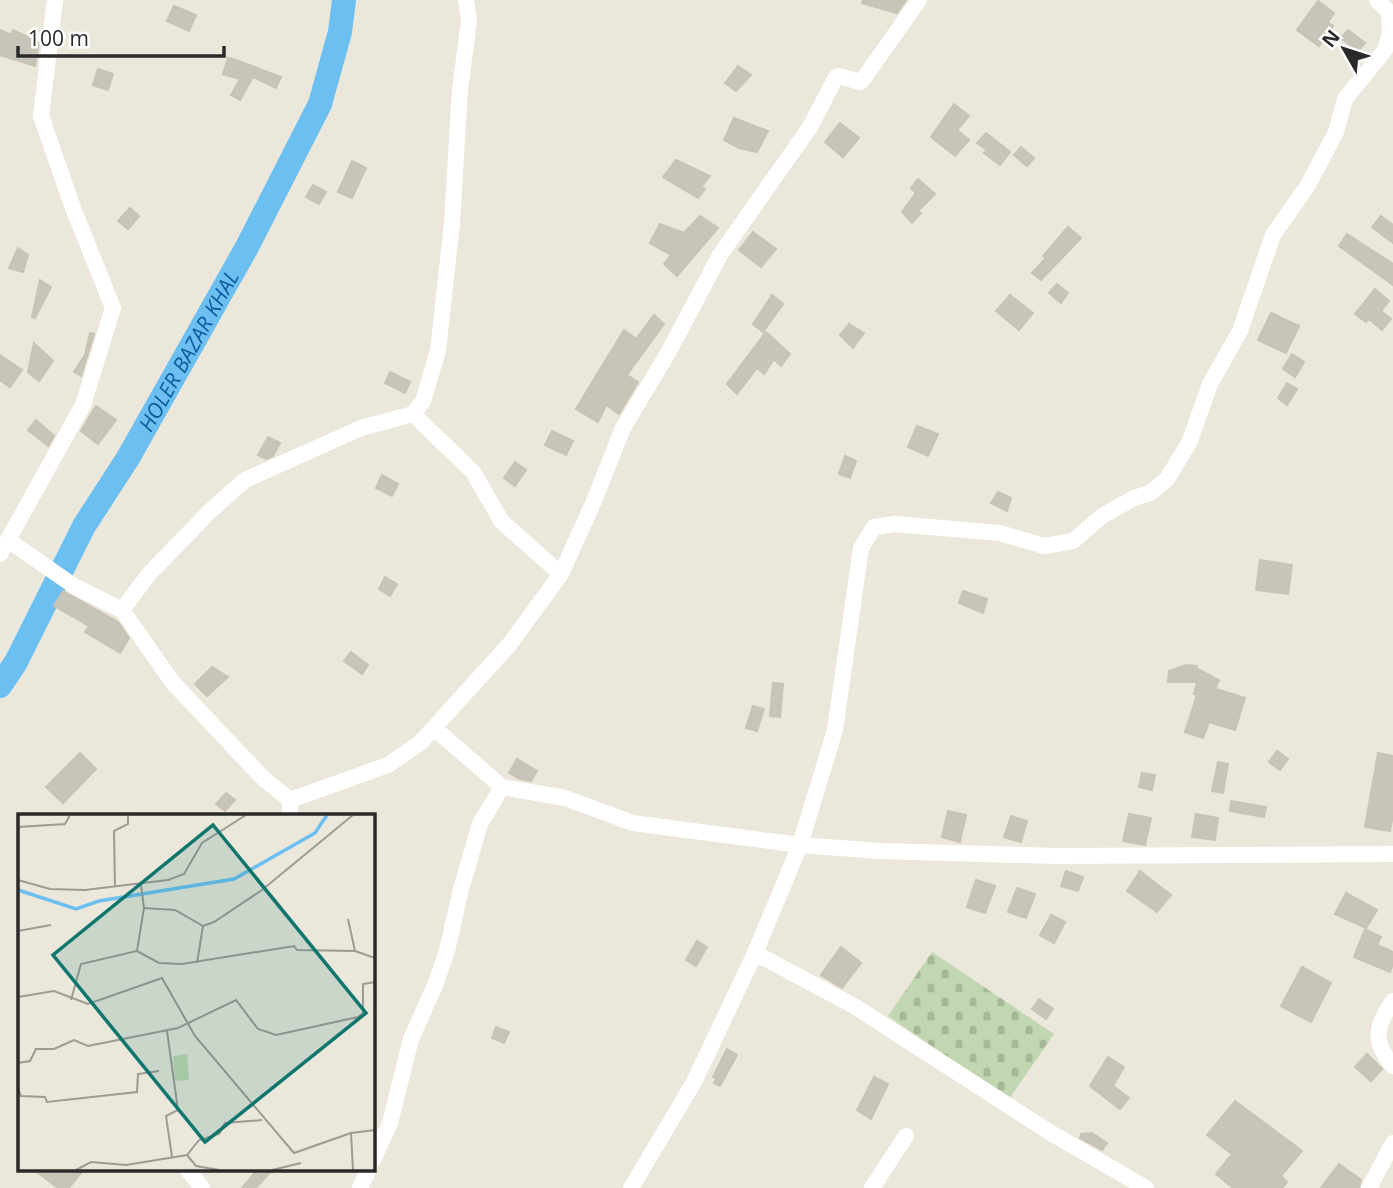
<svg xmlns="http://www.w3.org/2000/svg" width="1393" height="1188" viewBox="0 0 1393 1188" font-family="'Open Sans',sans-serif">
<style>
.cemetery{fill:url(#cemetery-stones)}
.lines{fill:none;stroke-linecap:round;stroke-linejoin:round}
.river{stroke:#6cbff1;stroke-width:24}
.building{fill:#c7c5ba;stroke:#c8c3b5;stroke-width:2}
.minor{stroke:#fff;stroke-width:16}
.labels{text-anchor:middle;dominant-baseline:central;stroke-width:5;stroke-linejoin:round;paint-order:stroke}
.water-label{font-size:21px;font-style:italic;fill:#0b5b9d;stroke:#fff}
.inset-river{fill:none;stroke:#6cbff1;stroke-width:3.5}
.inset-road{fill:none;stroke:#9e9b94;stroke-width:2}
.view{fill:#0f766e;fill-opacity:0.15;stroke:#0f766e;stroke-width:3.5}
.inset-edge{fill:none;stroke:#2a2a2a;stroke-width:3.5}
</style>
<defs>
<pattern id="cemetery-stones" width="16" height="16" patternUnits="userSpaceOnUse" patternTransform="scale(1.75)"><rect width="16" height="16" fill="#c0d7b2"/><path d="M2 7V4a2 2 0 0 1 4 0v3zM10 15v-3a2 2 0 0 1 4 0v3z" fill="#a5b999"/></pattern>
</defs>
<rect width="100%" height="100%" fill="#ece7db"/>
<!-- cemetery -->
<path class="cemetery" d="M932 952 1054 1034 1009 1099 888 1016Z"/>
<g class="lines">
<!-- river -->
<path class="river" id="s1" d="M0 686 16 662 84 526 128 458 247 247 320 104 340 32 344 0"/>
</g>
<!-- building -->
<path class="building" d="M863 0H906L897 13 862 3Z
M1318 1 1334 13 1328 22 1333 26 1319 46 1297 30Z
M174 6 196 15 189 31 167 21Z
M0 30 11 35 13 30 39 42 35 66 0 55Z
M1348 30 1365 43 1358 51 1341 38Z
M228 58 233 59 281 77 276 88 253 77 240 100 231 95 240 79 223 74Z
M738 66 751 75 736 91 725 83Z
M98 69 113 74 108 90 93 85Z
M954 104 969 116 957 130 969 140 955 156 931 137Z
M734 118 768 131 757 152 739 148 724 140Z
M840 123 859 138 843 157 825 142Z
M986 133 1010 152 1000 165 984 153 987 150 977 143Z
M1021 147 1034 158 1027 166 1014 155Z
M676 160 710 176 701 187 705 189 698 198 663 177Z
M352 161 366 168 352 198 338 192Z
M918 179 935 194 918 211 921 213 912 223 902 212 916 193 911 188Z
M313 185 326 192 319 204 306 197Z
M130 208 139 216 128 229 118 221Z
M700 216 718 228 677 276 664 264 671 255 650 243 660 224 684 233Z
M1381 216 1393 225V243L1372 227Z
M1068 227 1081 238 1041 280 1032 273 1046 258 1043 256Z
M753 232 776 249 761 267 739 250Z
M1347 234 1393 264V285L1339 246Z
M18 248 28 255 23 272 9 268Z
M40 280 51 287 35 318 32 317Z
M1057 284 1068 293 1061 303 1049 293Z
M1375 289 1389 301 1381 311 1391 319 1382 330 1369 319 1366 322 1355 314Z
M772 295 783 304 763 332 753 324Z
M1010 295 1033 313 1019 330 996 311Z
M1271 313 1299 326 1286 353 1258 340Z
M654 315 664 324 627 375 638 382 619 414 606 405 598 422 576 409 624 330 636 339Z
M849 324 864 333 853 348 840 335Z
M766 332 790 354 781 366 774 359 764 374 757 368 737 394 727 384Z
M90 333 94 334 81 376 74 372 85 355Z
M34 343 53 361 39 381 28 372Z
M1292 354 1304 362 1295 377 1283 369Z
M0 355 22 370 10 387 0 380Z
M390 372 410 382 405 393 385 383Z
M1287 383 1297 389 1287 405 1278 398Z
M96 406 116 420 98 444 81 431Z
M36 420 54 436 48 446 28 430Z
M917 426 938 434 928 456 908 447Z
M552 431 573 441 566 455 545 445Z
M268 437 280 443 273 456 266 459 258 455Z
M845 456 856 461 850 478 839 474Z
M515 462 526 470 515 486 504 478Z
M382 475 398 484 392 496 376 488Z
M998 492 1011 498 1007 511 991 503Z
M1260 560 1292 565 1288 594 1256 590Z
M385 577 397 584 390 596 379 589Z
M63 591 118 622 129 638 120 653 85 632 89 626 54 606Z
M963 591 987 599 983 613 959 603Z
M351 652 368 665 362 674 344 661Z
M1186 665 1197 666 1196 668 1220 681H1218L1216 689 1245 698 1235 730 1209 722 1203 738 1185 732 1197 695 1194 694 1197 682H1168L1169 671Z
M212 667 228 677 207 696 195 684Z
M773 683 783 684 780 717 770 716Z
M753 706 764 709 757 731 746 728Z
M1277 751 1288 759 1280 770 1269 762Z
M80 753 96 769 63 803 46 787Z
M1378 753 1393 756V815L1390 831 1365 827Z
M517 759 537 771 531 781 520 779 509 773Z
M1218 762 1228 764 1223 793 1212 791Z
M1142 773 1155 775 1152 790 1139 787Z
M226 793 235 800 225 811 216 804Z
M1231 801 1266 807 1264 817 1230 811Z
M948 811 966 815 960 842 942 837Z
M1129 814 1151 818 1145 845 1123 841Z
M1196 814 1218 818 1215 840 1192 837Z
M1011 816 1027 821 1021 842 1004 837Z
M1066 871 1083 877 1078 891 1061 886Z
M1140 871 1171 895 1157 912 1127 891Z
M976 880 995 886 985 913 967 907Z
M1017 888 1035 894 1026 918 1008 912Z
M1346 893 1377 910 1366 928 1335 914Z
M1051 915 1065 922 1054 943 1040 935Z
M1365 929 1381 937 1377 945 1393 952V964L1390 972 1354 957Z
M697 941 707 947 696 966 686 960Z
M841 947 861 963 842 988 821 975Z
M1302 967 1331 983 1311 1022 1281 1006Z
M1039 999 1053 1009 1046 1019 1032 1009Z
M496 1027 509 1032 504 1043 492 1038Z
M727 1049 737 1055 720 1086 714 1083 716 1078 713 1077Z
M1367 1054 1382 1069 1371 1081 1355 1067Z
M1108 1057 1124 1067 1113 1086 1129 1098 1120 1109 1090 1086Z
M874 1077 888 1084 871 1119 857 1110Z
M1235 1101 1302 1151 1281 1176 1287 1182 1282 1188H1233L1216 1174 1232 1154 1207 1135Z
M1092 1133 1107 1143 1102 1150 1080 1138 1081 1134Z
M1339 1164 1361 1180 1359 1188H1321Z
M33 1169H84L69 1188H58Z
M258 1169H273L256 1188H242Z"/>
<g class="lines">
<!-- minor -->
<path class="minor" d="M413 414 473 472 502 522 561 574
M8 540 74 586 122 610 173 683 264 779 290 800V815
M0 554 83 405 113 308 73 208 41 116 55 0
M122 610 149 574 209 512 245 480 361 428 413 414 423 401 438 351 452 223 460 89 469 21 466 0
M434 728 502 787
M290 800 388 765 420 743 509 645 561 574 594 501 623 428 668 353 720 255 810 127 836 77 839 76 860 82 864 78 919 0
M755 953 854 1006 1051 1133 1146 1188
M1393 1001C1375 1027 1372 1041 1393 1066
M373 1160 390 1123 411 1039 436 983 447 951 461 889 480 824 502 787 565 798 633 823 800 845 880 851 1058 856 1393 854
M187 1169 202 1188
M360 1188 369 1169
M631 1188 694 1082 755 953 800 845 835 730 861 548 874 527 895 524 1000 533 1044 546 1073 541 1102 516 1134 498 1150 493 1167 479 1189 443 1210 384 1240 331 1273 235 1308 185 1336 132 1345 99 1385 50 1390 33 1389 12 1377 0
M872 1188 906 1136
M1369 1188 1393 1143"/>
</g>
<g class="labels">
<!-- water labels -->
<g class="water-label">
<text stroke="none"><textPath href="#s1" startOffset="385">HOLER BAZAR KHAL</textPath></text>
</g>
</g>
<!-- overview -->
<g transform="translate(18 814)">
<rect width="357" height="357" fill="#ece7db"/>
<path d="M169 240 171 266 157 267 155 242Z" fill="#c0d7b2"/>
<path class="inset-river" d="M0 76 58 95 81 87 216 65 297 19 309 1"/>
<path class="inset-road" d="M0 13 47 10 52 1M0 66 32 75 67 76 150 66 166 60 184 29 228 1M97 73 96 17 110 10V1M126 94 157 96 185 112 196 108 244 76 335 1M330 105 337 137M0 117 33 111M119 137 141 149 164 150 276 132 279 136 337 137 357 144M179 149 185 112M0 183 36 177 70 190 144 164 177 222 276 339 333 319 335 356M53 186 63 150 119 137 126 94 123 71M149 217 160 296 148 302 154 343M0 249 12 247 18 235H36L56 226 70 232 160 214 218 186 240 215 258 221 340 203 345 199V170L357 168M0 274 3 282 27 283 29 288 119 278 120 260 141 257M333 319 357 316M169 341 178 352 201 356M58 356 73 348 108 351 169 341 181 326 201 320 207 309 244 306M254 356 283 349"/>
<path class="view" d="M195 11 348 199 187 328 35 141Z"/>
<rect width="357" height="357" class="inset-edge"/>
</g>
<!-- north arrow -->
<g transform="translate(1344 49) rotate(309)" stroke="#ffffff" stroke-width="5" paint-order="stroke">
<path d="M0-5L12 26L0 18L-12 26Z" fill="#2a2a2a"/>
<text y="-10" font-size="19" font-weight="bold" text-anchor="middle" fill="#2a2a2a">N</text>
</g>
<!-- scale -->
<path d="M18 46v10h206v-10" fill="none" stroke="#2a2a2a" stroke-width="3.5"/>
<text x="28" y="46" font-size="21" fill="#2a2a2a" stroke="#ffffff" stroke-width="5" paint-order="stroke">100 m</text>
</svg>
